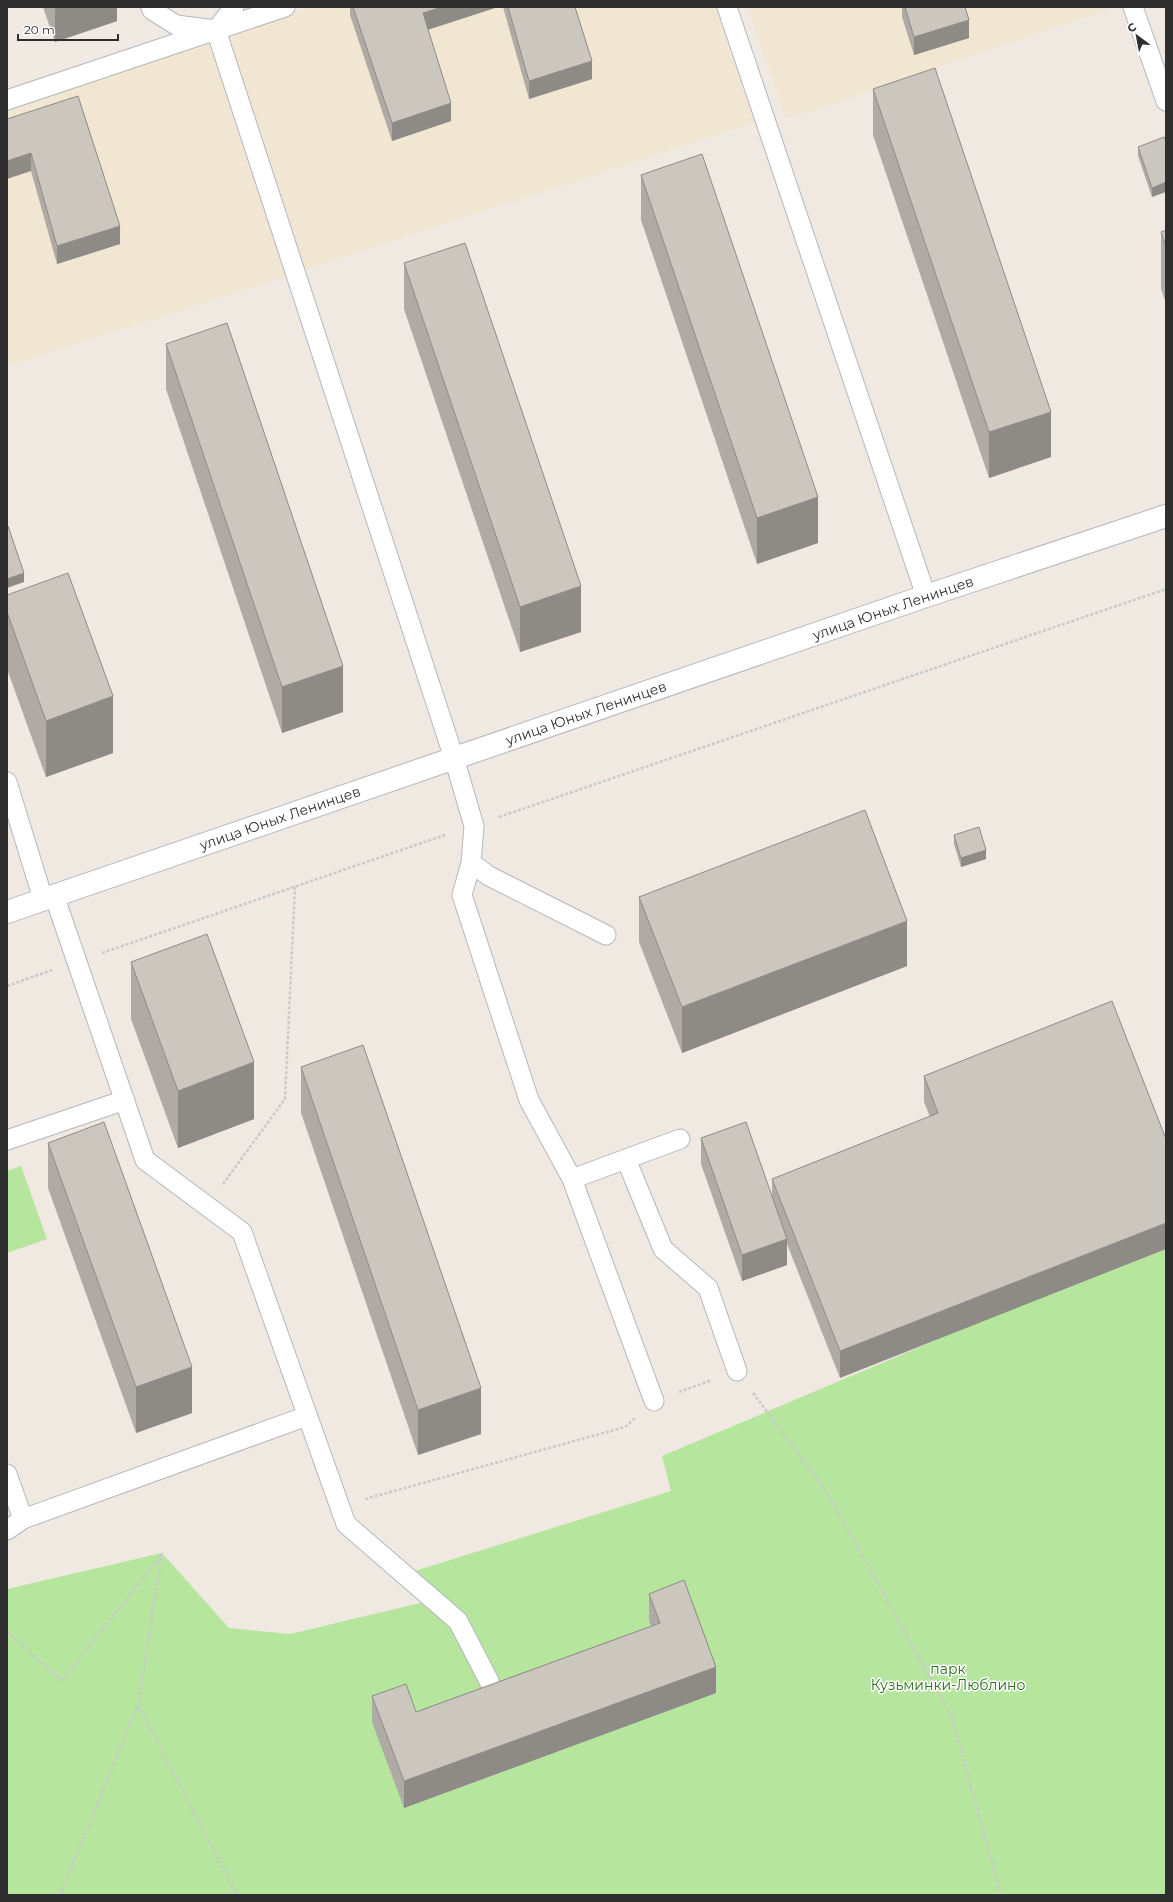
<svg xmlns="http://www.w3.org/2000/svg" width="1173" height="1902" viewBox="0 0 1173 1902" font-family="Montserrat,sans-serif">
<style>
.education{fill:#f0e6d1}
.green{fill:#b6e59e}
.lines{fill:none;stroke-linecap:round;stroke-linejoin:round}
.service-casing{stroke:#b4b7c1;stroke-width:21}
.secondary-casing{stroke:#b4b7c1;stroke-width:24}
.path{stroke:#c9c9c9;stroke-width:2.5;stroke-dasharray:3 2;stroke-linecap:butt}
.service{stroke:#fff;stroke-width:19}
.secondary{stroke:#fff;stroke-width:22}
.wall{fill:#afaba4}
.shaded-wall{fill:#8e8b86}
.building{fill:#cbc7bf;stroke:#8e8b86}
.labels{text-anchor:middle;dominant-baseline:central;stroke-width:3;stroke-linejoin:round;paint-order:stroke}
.street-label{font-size:14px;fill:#2e2e2e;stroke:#fff}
.park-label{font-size:14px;fill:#2c6e1b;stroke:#fff}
</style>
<rect width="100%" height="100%" fill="#efe9e1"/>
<!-- education -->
<path class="education" d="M312 7H717L755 122 303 270 226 35Z
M748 7H1109V9L786 119Z
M211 41 287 276 7 366V107Z"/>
<!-- green -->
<path class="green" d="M21 1166 47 1239 7 1253V1171Z
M1166 1243V1895H7V1589L162 1553 229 1628 290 1634 433 1600 442 1597 415 1571 671 1491 662 1456Z"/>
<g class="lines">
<!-- service casing -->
<g class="service-casing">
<path id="service" d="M151 7 152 10 176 25 216 30 234 7
M727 7 926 596
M1133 7 1166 101
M216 30 285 7
M7 100 216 30 454 758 474 826 471 863 462 895 529 1100 572 1179 680 1139
M7 782 43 899
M471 863 489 876 606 935
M54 895 145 1160 242 1232 346 1524 458 1621 489 1681
M7 1140 125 1100
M626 1159 663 1249 708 1288 737 1371
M572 1179 654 1401
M7 1474 23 1519
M7 1530 23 1519 307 1416"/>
</g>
<!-- secondary casing -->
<g class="secondary-casing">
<path id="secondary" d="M7 912 926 596 1166 516"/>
</g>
<!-- path -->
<path class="path" d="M499 817 1166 589
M102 953 445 835
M7 986 52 970
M223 1184 285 1099 295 887
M679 1392 712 1380
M753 1393 828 1494 951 1715 1001 1895
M365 1499 625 1427 635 1418
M162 1553 138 1705 237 1895
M7 1632 62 1681 162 1554
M60 1895 138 1705
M1165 1895 1166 1894"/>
<!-- service -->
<use href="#service" class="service"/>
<!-- secondary -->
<use href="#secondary" class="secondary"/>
</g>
<!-- wall -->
<path class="wall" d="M43 7H117V21L55 42Z
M350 7H498L428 30 451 121 392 141 350 15Z
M503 7H575L592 79 529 99Z
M902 7H965L969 38 914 55 902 17Z
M873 89 1051 457 989 478 873 135Z
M7 119 120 244 57 264 31 171Z
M1166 142 1152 197 1138 156V147Z
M641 175 818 543 757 564 641 220Z
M1166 230V304L1161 289V232Z
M404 263 581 632 520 652 404 309Z
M166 344 343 712 282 733 166 389Z
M7 595 113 753 46 777 7 669Z
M954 835 986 859 961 867 954 844Z
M639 897 907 966 682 1053 639 942Z
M131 962 254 1119 178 1148 131 1019Z
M1112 1001 840 1378 787 1244V1265L742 1281 701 1164V1138L772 1195V1179L930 1117 924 1102V1076Z
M301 1067 481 1434 418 1455 301 1113Z
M48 1143 192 1413 136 1433 48 1188Z
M649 1594 716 1693 404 1808 372 1722V1696L416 1712 651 1626 649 1620Z"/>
<!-- shaded-wall -->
<path class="shaded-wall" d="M55 7H117V21L55 42Z
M442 7H498L423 31V13Z
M969 20V38L914 55V37Z
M592 61V79L529 99V81Z
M451 103V121L392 141V123Z
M31 153V171L7 179V161Z
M1166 182V192L1152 197V188Z
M120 226V244L57 264V246Z
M1051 412V457L989 478V432Z
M818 497V543L757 564V518Z
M24 573V582L7 588V579Z
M581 586V632L520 652V607Z
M343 666V712L282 733V687Z
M113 696V753L46 777V721Z
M986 850V859L961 867V858Z
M907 921V966L682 1053V1007Z
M254 1062V1119L178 1148V1091Z
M1166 1223V1249L840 1378V1351Z
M787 1239V1265L742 1281V1255Z
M192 1367V1413L136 1433V1387Z
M481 1388V1434L418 1455V1410Z
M716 1667V1693L404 1808V1781Z"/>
<!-- building -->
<path class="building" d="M353 7H442L423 13 451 103 392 123Z
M508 7H575L592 61 529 81Z
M905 7H965L969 20 914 37Z
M935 68 1051 412 989 432 873 89Z
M78 96 120 226 57 246 31 153 7 161V119Z
M1164 137 1166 142V182L1152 188 1138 147Z
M702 154 818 497 757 518 641 175Z
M1166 230V247L1161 232Z
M465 243 581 586 520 607 404 263Z
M227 323 343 666 282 687 166 344Z
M8 526 24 573 7 579V527Z
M68 573 113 696 46 721 7 612V595Z
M865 810 907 921 682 1007 639 897Z
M979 827 986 850 961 858 954 835Z
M207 934 254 1062 178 1091 131 962Z
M1112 1001 1166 1139V1223L840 1351 772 1179 938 1113 924 1076Z
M363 1045 481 1388 418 1410 301 1067Z
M104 1122 192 1367 136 1387 48 1143Z
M746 1122 787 1239 742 1255 701 1138Z
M684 1580 716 1667 404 1781 372 1696 406 1684 416 1712 660 1623 649 1594Z"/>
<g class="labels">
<!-- street labels -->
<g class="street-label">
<text transform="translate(893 608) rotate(-19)">улица Юных Ленинцев</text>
<text transform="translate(586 713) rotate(-19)">улица Юных Ленинцев</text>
<text transform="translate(280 818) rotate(-19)">улица Юных Ленинцев</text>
</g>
<!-- park labels -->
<g class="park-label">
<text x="948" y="1669">парк<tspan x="948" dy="16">Кузьминки-Люблино</tspan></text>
</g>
</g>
<!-- border -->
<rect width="1173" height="1902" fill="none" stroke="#2e2e2e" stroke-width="16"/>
<!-- north arrow -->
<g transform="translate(1137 36) rotate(328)" stroke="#ffffff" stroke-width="3" paint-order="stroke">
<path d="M0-3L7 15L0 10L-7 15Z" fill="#2e2e2e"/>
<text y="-6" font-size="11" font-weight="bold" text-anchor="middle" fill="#2e2e2e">С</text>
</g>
<!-- scale -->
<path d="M18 34v6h100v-6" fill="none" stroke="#2e2e2e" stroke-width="2"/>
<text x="24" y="34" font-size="12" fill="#2e2e2e" stroke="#ffffff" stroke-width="3" paint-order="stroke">20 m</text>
</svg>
